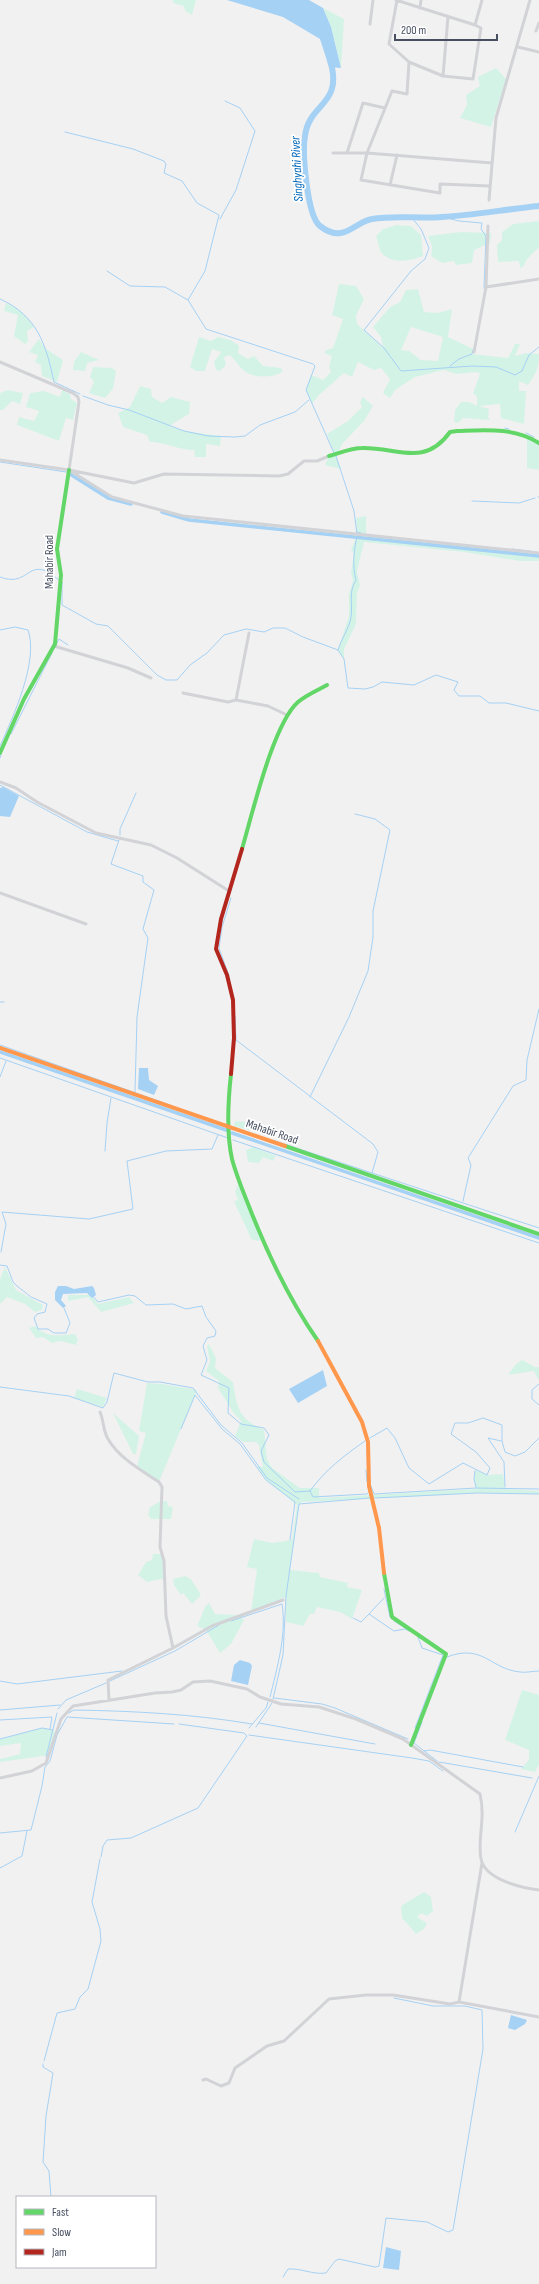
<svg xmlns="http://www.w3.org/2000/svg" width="539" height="2284" viewBox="0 0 539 2284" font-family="'Sofia Sans Condensed',sans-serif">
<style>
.green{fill:#d4f3e7;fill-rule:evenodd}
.water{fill:#a5d1f4}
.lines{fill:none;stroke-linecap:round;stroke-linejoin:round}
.stream{stroke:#a5d1f4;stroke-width:1}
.canal{stroke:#a5d1f4;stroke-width:3.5}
.river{stroke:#a5d1f4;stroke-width:6}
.street{stroke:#d2d3d7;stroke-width:3}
.fast{stroke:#63d668;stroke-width:4}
.slow{stroke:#ff974d;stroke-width:4}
.jam{stroke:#b3261e;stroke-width:4}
.labels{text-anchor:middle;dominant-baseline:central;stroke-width:3.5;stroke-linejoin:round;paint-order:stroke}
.street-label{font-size:12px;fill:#464e60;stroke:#fff}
.water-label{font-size:13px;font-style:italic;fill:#0067b9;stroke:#fff}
</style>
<rect width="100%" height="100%" fill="#f2f1f1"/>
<!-- green -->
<path class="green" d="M173 0H196L192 15 185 11 184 6 173 3Z
M323 8 344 19 341 68 331 27Z
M496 68 506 79 491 127 460 118 467 105 466 95 480 86 478 77Z
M539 221V247L527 259 523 267 520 268 519 261 498 262 497 245 502 240V232L513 224Z
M396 225 411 226 421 235 423 256C411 261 391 265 381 252 379 248 378 241 376 236L383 229Z
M461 232 491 233 490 243 474 250 472 263 456 265 454 261 442 263 431 256 432 247 428 236Z
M339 284 356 286 364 299 356 316 357 324 383 348 381 337 373 327 390 307 400 302 406 290 418 289 424 312 438 313 452 309 448 337 473 349 472 354 508 358 515 344H520L515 356 527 353 539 354C539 368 536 374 528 385L519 381V391H526L524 424 501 418 500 404 479 406 489 409 488 417 490 420 463 418 458 423 454 422 455 410 461 402H469L477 406V397L473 393 480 374 477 372 456 374 444 370 415 377 395 390 390 398 383 393 390 379 381 368 374 370 358 362 352 377 344 373 319 395 312 404 306 390 311 375 323 380 331 372 329 367 332 356 324 353 326 350 333 348 343 319 332 315ZM411 327 443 337 438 361 421 360 409 351 401 350Z
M6 303C19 308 26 315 34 327L27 331 28 341 25 344 14 336 18 315 4 311Z
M199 337 211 341 218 337 231 340 239 346 238 353 248 359 254 356 263 366 281 368 283 371C274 379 250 378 242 369 237 364 235 359 230 355L224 357 226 365 220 371 216 370 214 362 221 352 212 349 205 371H196L190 367Z
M39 339 46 349 63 360 57 382 42 376 41 365 35 362 38 355 29 352Z
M81 352 99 360 87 363 85 371 73 370 74 362Z
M93 367 112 368 116 371 113 389 105 398 89 393 94 382 90 377Z
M140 386 151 389 152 397 162 403 171 397 190 402 189 414 169 426 184 431 221 436 220 446 206 444V457H195L194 450C178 450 165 442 150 442L147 435 123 427 118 413 130 407Z
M8 390 23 393 20 404 12 401 3 410H0V393Z
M62 390 70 394 71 399 77 403 73 420 66 418 59 441 17 425 19 417 34 421 39 411 26 407 30 393 44 391 60 397Z
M363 397 373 406 364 421 342 444 336 456 341 469 325 465 329 456 334 453 327 434 348 421 362 407 360 402Z
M527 435 539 443V470L527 468Z
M366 516V536L539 553V561H520L464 552 364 542 357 571 360 585 357 593 356 624 344 649V659L338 650 349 616V594L353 581 351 573 354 553 351 550 357 535 356 518Z
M235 1121 257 1123 275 1129 276 1134 272 1136 234 1126Z
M253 1147 276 1156 273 1161 263 1157 259 1163 248 1162 246 1150Z
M238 1184 261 1240 257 1241 251 1239C246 1225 239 1214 234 1201L238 1200 235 1192Z
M5 1267 16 1290 43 1305 42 1310 35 1312 25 1304 7 1297 0 1304V1279Z
M68 1295H91L98 1304 129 1297 134 1303 101 1312 88 1297 68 1301Z
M35 1326C48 1339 59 1335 75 1334L78 1340 76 1345 61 1341 52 1343 43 1337 36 1338 29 1328Z
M209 1344 216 1358 215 1368 233 1382C237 1408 239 1419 264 1430L267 1459 272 1468 300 1488H319V1498L476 1489 474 1479 475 1470 487 1475 503 1474 505 1489 539 1491V1494L477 1493 302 1502 299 1504 290 1570 319 1573 320 1577 348 1583 347 1587 362 1590 352 1619 340 1612 317 1607 314 1614H310L303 1626 286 1622V1597L251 1612 257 1569 247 1567 254 1539 272 1543 292 1540 297 1505 266 1480 256 1466 263 1467 259 1445 256 1442H243L235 1436 241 1421 233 1412 218 1388 219 1381 206 1371 210 1362 207 1346Z
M522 1360 535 1367H539V1381L534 1371 508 1375 516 1364Z
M147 1383 162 1384 197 1390 159 1482 137 1466 146 1433 139 1431Z
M77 1389 107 1398 103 1407 74 1398Z
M113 1413 139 1436 136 1454H133Z
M161 1501H167L168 1506 173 1507 171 1519H151L148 1515 150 1507Z
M153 1554H162L165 1581 161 1579 147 1582 138 1575 146 1562 152 1560Z
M185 1576 191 1579 201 1595 192 1604 183 1593 181 1595 174 1585 173 1579Z
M209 1603 215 1614 238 1615 244 1620 231 1644 220 1653 206 1630 197 1626 206 1605Z
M522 1690 539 1695V1764L535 1772 521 1769 529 1760V1750L505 1740Z
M42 1728 53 1730 56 1735 50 1755 0 1762V1759L20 1754 21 1743 0 1746V1739Z
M424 1892 431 1897 433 1911 427 1916 421 1913 417 1917 427 1923 424 1929 416 1934 402 1918 401 1906Z"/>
<!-- water -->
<path class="water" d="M227 0H309L323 8 331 27 341 68 329 67 320 39 283 17Z
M3 787 19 796 10 817 0 816V788Z
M139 1068H148L149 1080 158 1086 154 1095 138 1089Z
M58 1286H66L74 1289 92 1286 94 1288 96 1295 92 1298 87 1293 63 1294 61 1300 66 1306 63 1308 55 1300V1292Z
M323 1370 327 1386 298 1403 289 1389Z
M240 1660 250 1663 252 1666 248 1685 231 1681 234 1665Z
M511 2015 527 2020 525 2024 515 2030 508 2028Z
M386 2247 401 2251 399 2270 383 2268Z"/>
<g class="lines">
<!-- stream -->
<path class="stream" d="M65 132 133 149 164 161 166 164 164 173 182 181 197 203 219 215 205 271 188 300 206 329 313 364 315 366 306 390 334 453
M443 217 459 221 482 223 481 229 486 236 484 288
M412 218 421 229 429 248 425 259 411 271 364 330 384 348 401 371 472 366 496 367 515 375 522 371 529 355 539 347
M220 219 236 190 255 131 240 108 225 101
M107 271 130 286 165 287 188 300
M0 299C38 316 46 345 54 382L80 394
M450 366 459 359 472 354 473 350
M83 396 108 405 129 410 184 431 208 436 235 437 245 436 260 425 295 412 309 400
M505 428 509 429
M526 433 534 437
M336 456 354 511 357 534
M0 462 66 472
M538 497H539
M472 501 519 503 535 498
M357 532 361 533
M512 549 530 551
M0 577C26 587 27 563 46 571 51 573 55 577 59 580
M62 582V605L96 624 108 626 157 675 166 680H177L190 665 207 653 224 635 246 629 264 632 273 628H285L303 637 338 650 344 659 348 688 365 689 373 687 382 682 414 685 436 675 458 682 454 690 459 696H480L489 703H506L539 711
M0 630 15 627 28 630C39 661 13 717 0 746
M57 643 59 639 68 645
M338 650C341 639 350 627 351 617 353 603 348 593 356 580 352 565 354 550 357 536
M11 734 52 653
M0 758 1 755
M0 785 87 832 118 841
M120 835V829L136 793
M119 840 111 864 143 876V882L154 890 143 929 148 938 137 1017 135 1092
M229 976 219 948 222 927 231 898
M0 1002H4
M235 1016 236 1040 373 1144 378 1152 372 1173
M0 1045 170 1105
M0 1058 228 1138
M0 1077 6 1061
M310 1097 349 1017 368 971 373 937V911L390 830 375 819 355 814
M233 1140 539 1243
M272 1140 539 1228
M105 1151 107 1123 111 1098
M463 1201 471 1165 468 1158 513 1086 526 1080 527 1060 539 1009
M1 1252 6 1224 2 1212 89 1219 133 1209 127 1161 166 1151 212 1149 218 1135
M0 1265 7 1266 13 1282 17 1286 31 1297 47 1304 45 1312 37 1314 34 1318 38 1329H48L54 1333H66L70 1323 64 1308
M93 1296 98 1302 129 1295 135 1296 146 1305 173 1304 186 1309 202 1306 206 1317 216 1331 215 1336 207 1338 203 1346 207 1360 201 1375 229 1388 228 1413 241 1424 264 1428 269 1435 261 1451 264 1462 295 1492 310 1491C325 1470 345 1455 365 1441
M539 1384 532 1390V1399L539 1405
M0 1387 69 1396 103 1408 107 1402 114 1373 148 1382H160L193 1388 221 1425 242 1443 267 1478 299 1499
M181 1429 195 1395 222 1429 240 1444 266 1480 295 1502 290 1540
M370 1438 387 1428 395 1438 409 1468 429 1484 463 1463 487 1475 490 1468 476 1452 451 1434 455 1423H468L483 1418 502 1425V1441L505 1452 515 1456 525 1452 539 1438
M501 1441 488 1438 504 1462 505 1487
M366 1470 367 1482
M475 1471 474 1479 476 1487
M371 1486 374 1494 476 1488 539 1489
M310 1491 313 1497 367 1494 368 1493
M375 1498 477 1493 539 1494
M384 1589 390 1617
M369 1614 384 1598
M353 1618 361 1622 369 1614 394 1631 405 1629 409 1631
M231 1621 282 1604C287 1634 277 1668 270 1697
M394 1621 405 1628
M447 1657C483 1643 490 1669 520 1672 526 1673 533 1671 539 1671
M0 1681 17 1684 122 1671
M110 1681 175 1651 219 1625
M274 1698 322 1704 335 1708 408 1739
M273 1699 283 1655 286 1596 299 1504 370 1498
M58 1709 66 1700 106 1683
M0 1710 60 1705
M69 1713 74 1710C134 1711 193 1714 252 1724
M0 1720 52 1717 50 1729
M422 1722 414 1743 437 1761
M259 1723 375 1744
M256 1727 272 1703
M249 1728 266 1708 268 1702
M415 1728 443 1655 422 1648 418 1637
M249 1735 412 1758 429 1761 443 1771
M0 1739 42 1728 53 1730
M424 1751 430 1750 523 1767
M46 1757 57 1713
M439 1762 532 1778
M515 1832 539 1776
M0 1833 31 1830 42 1786 45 1767 50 1761 57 1735 67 1717 174 1724
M101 1857 103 1846 107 1840 131 1838 198 1808 247 1736 244 1733 179 1724
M0 1868 22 1856 27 1831
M44 2061 57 2013 75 2009 80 1997 88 1989 101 1941 100 1929 92 1902 100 1859
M43 2064V2067L53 2073 46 2116 43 2162 49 2171 51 2197
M283 2277 288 2269C301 2268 313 2275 326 2273L335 2261 339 2259 375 2267 379 2266 386 2218 427 2222 448 2232 453 2230 483 2049 482 2010 465 2006H433L394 1998"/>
<!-- canal -->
<path class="canal" d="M70 474 108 498 131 504
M162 512 189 520 539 556
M0 1052 229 1131
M232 1133 539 1238"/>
<!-- river -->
<path class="river" d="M330 60C344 106 309 102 305 136 302 152 307 216 320 226 344 245 355 221 372 219 395 215 420 219 442 217 475 215 507 209 539 206"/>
<!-- street -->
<path class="street" d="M396 0 475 25
M397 0 389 44 409 62 443 76 473 79 481 28 475 25 482 0
M420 8 421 0
M370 24 373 0
M536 31 539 23
M518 47 539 52
M409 62 407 94 392 91 367 153 361 180 440 193V184L490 186
M443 76 448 17
M333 153H367L492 163
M347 153 363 103 385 108
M390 185 397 155
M489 200 496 118 530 0
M486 287 539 279
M474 352 486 287 488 226
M0 362 73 393 78 397 79 402 69 470
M0 460 69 470 134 483 164 474 279 476 288 474 304 461H317L329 456
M69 470 112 497 183 516 539 553
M54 646 128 668 151 678
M183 693 228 702 236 700 268 706 287 715
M236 700 249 633
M0 782 16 788 37 802 96 833 151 845 177 858 229 891
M0 893 86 924
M100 1412C104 1421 103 1431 108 1439 119 1458 141 1470 159 1482L162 1487 160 1547 164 1561 166 1616 173 1648
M109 1700 108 1680 173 1648 212 1626 283 1600
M0 1778 32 1771 46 1763 61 1719 73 1706 155 1693 172 1692 181 1690 193 1682 210 1681 247 1689 260 1697 281 1704 319 1707 356 1719 403 1739 480 1794C486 1820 477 1838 481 1859 485 1880 523 1888 539 1890
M459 2002 482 1863
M203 2080 206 2079 221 2086 229 2083 235 2068 267 2046 284 2041 329 1999 366 1995H393L450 2004 459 2002 539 2017"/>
<!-- fast -->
<path class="fast" d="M329 456C340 453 351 448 362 448 397 447 424 468 450 432L457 431C485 430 514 427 539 443
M0 753 24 699 55 644 61 575 57 549 69 470
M242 849C252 815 273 724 298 702 306 695 318 690 327 685
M231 1074C228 1101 226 1132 232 1159 237 1178 245 1196 252 1214 270 1259 290 1301 318 1341
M285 1146 539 1234
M384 1573 392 1617 446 1654 411 1745"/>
<!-- slow -->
<path class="slow" d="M0 1048 285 1146
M318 1341 362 1422 368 1442 369 1486 379 1528 384 1573"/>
<!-- jam -->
<path class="jam" d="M231 1074 234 1038 233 1000 227 975 216 949 221 919 242 849"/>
</g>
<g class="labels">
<!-- street labels -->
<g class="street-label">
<text transform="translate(49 562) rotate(-90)">Mahabir Road</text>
<text transform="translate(272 1132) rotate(19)">Mahabir Road</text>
</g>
<!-- water labels -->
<g class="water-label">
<text transform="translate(297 169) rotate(-93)">Singhyahi River</text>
</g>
</g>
<!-- legend -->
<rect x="16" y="2196" width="140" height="72" fill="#ffffff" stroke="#b5b8bf"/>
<rect x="24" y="2209" width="20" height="6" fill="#63d668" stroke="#b5b8bf"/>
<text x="52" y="2216" font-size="12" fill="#464e60">Fast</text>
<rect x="24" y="2229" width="20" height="6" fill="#ff974d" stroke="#b5b8bf"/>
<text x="52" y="2236" font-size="12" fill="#464e60">Slow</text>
<rect x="24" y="2249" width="20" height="6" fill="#b3261e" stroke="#b5b8bf"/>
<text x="52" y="2256" font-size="12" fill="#464e60">Jam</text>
<!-- scale -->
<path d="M395 34v6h102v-6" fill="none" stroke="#464e60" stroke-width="2"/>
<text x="401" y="34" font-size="12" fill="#464e60" stroke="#ffffff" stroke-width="3" paint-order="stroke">200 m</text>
</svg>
